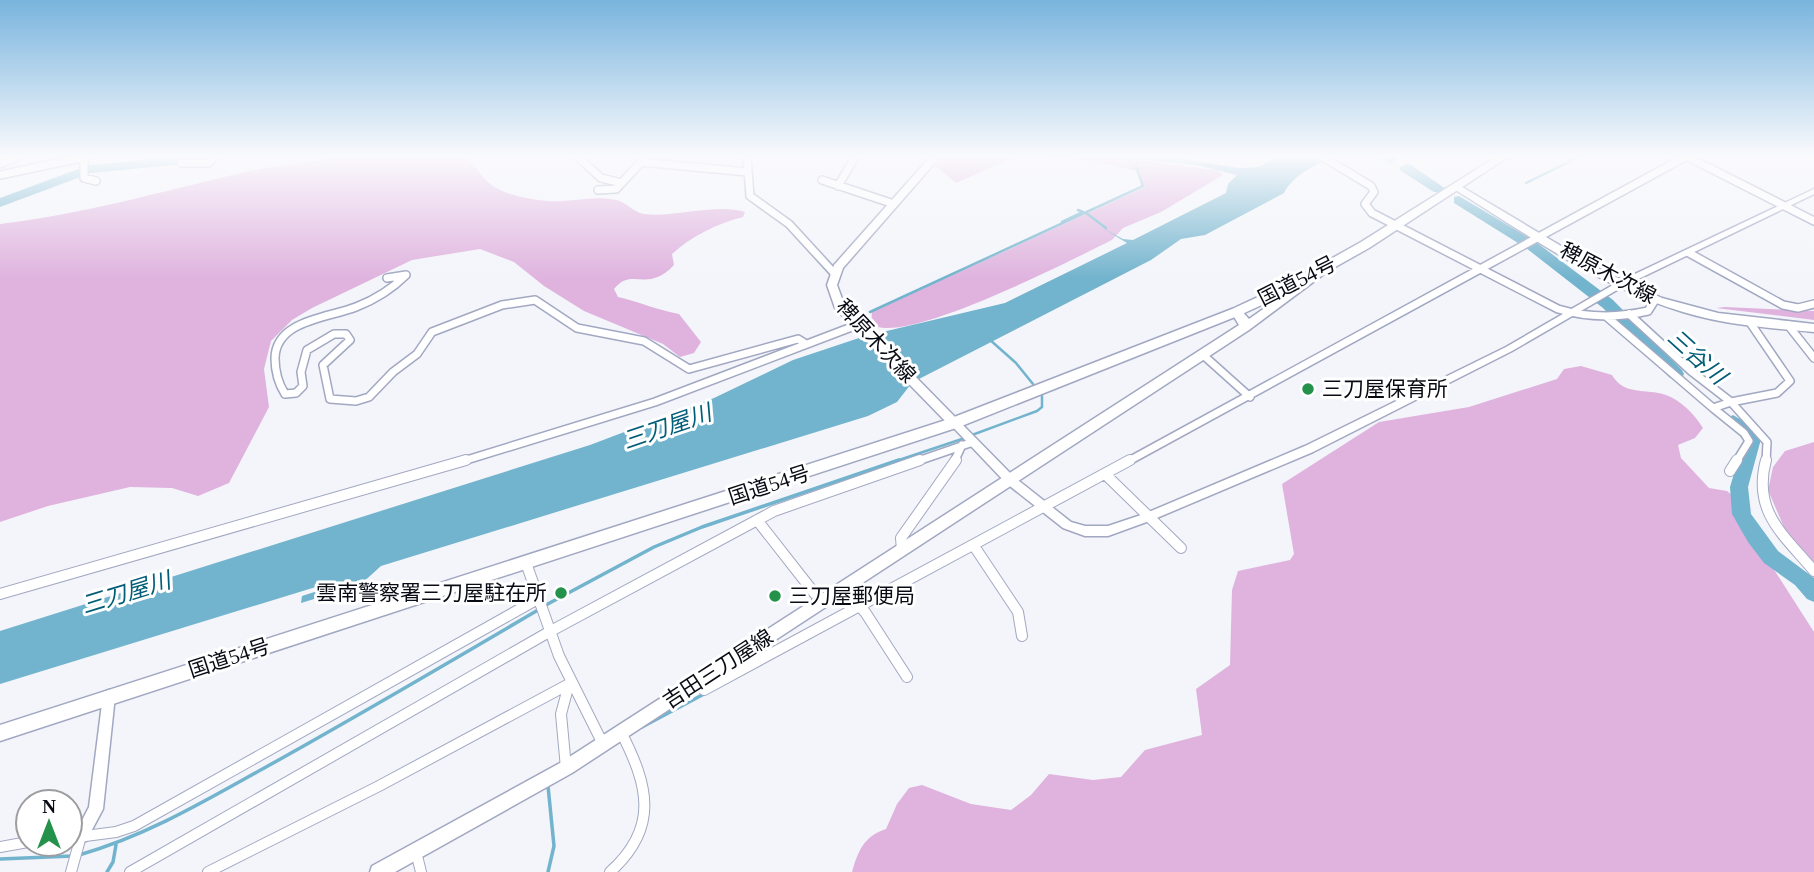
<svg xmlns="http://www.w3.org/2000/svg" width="1814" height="872" viewBox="0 0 1814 872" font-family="'Times New Roman','Noto Sans JP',serif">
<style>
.green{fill:#dfb3de}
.water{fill:#72b3cd}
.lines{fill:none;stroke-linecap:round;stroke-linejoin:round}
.stream-far1{stroke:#72b3cd;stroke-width:2.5}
.stream{stroke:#72b3cd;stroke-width:3.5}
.river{fill:#72b3cd;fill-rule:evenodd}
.minor-far1-casing{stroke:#a2a8c2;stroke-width:10}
.minor-casing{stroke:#a2a8c2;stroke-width:12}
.tertiary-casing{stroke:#a2a8c2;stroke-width:3}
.secondary-casing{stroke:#a2a8c2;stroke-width:3}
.trunk-casing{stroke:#a2a8c2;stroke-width:3}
.minor-far1{stroke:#fff;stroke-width:7}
.minor{stroke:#fff;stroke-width:10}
.tertiary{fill:#fff;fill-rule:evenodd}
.secondary{fill:#fff;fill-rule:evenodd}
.trunk{fill:#fff;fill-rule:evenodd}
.poi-dot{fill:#25924b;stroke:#fff;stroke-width:2.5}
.labels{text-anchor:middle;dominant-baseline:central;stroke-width:6;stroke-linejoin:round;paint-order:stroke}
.street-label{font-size:21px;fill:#090b14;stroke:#fff}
.poi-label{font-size:21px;fill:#090b14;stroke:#fff;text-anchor:start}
.water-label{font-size:23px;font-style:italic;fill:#015d78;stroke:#fff}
</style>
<rect width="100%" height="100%" fill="#f3f5fa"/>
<!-- green -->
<path class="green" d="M341 157C361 157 453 153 464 158 475 163 479 174 487 181 501 195 528 199 547 201 570 203 593 195 616 200 626 202 633 212 644 214 674 218 716 203 745 212L743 217C716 224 692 236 672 254L674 265C647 294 632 266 614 289L618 297C640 302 657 310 679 314L701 342 694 353 680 357 663 344 584 311 544 286 514 262 480 249 412 260 312 308 292 320 271 341 264 369 269 407 229 483 198 496 172 488 130 487 48 506 0 522V224C83 214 160 192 241 173 275 165 308 163 341 157Z
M943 157H1015L956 183 935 166Z
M1023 157H1113L1216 170 1223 175 1161 212 1123 228 1112 240C1075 258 902 348 871 324L872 312 1145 187 1137 171 1087 160Z
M1725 307 1814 311V320L1716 308Z
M1581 366 1612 375C1624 396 1645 388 1666 395 1682 401 1694 414 1703 428L1695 438 1678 445 1681 458 1709 488 1727 491 1734 497 1739 515 1814 632V872H852C858 851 864 836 886 829L897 804 909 788 922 785 971 804 1011 810 1031 795 1049 774 1093 780 1121 777 1145 750 1202 735 1196 689 1230 665 1232 590 1238 571 1290 560 1294 554 1282 484 1379 422 1469 407 1557 379 1564 369Z
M1814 442V562L1786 532 1768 490 1773 467 1785 451Z"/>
<!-- water -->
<path class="water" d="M1119 157H1172L1239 168 1258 167 1278 157H1333C1314 166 1294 174 1284 193L1205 235 1181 239 1151 260 915 381 870 335 1005 303 1127 243 1102 228 1123 239 1133 240 1226 193 1228 184 1237 175 1196 165Z
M865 336 911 384 897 402 868 416 381 566 360 585 301 603 302 596 330 587 332 582 0 684V631L590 445 714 398 793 360Z"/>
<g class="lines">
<!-- stream-far1 -->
<path class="stream-far1" d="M1526 183 1579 157
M1086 213 1106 228
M1062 222 1083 212 1078 210
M870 312 1143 186 1136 167
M989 339 1016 363 1033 384
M1313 364 1495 265
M972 435 1037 411 1042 407V396
M893 462 965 438"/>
<!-- stream -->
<path class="stream" d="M544 606 654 547 702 527 899 460
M642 727 704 694
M548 786 554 846 548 872
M79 855C146 836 205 801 266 767 358 716 448 663 538 610
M0 859 73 856
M107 872 113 862 116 845"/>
<!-- river -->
<path class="river" d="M173 157H221L214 161 91 173 0 207V198L89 165Z
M1379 157H1394L1397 160 1390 164Z
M1406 164 1411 165 1446 189 1444 192H1434L1401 171 1399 168Z
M1459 196 1536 242 1613 300 1682 370 1684 374 1682 378H1670L1603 308 1526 248 1454 203V197Z
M1733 415 1753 427 1761 439 1748 487 1751 514 1778 551 1814 578V602L1807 599 1795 585 1764 563 1748 542 1732 514 1730 487 1743 444V439L1724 421Z"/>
<!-- minor-far1 casing -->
<g class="minor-far1-casing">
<path id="minor-far1" d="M84 157V178L96 181
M578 157 601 178 622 183
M747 157 750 196 789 224 834 273
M1323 157 1371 186 1374 192 1365 204 1372 213 1558 309C1588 318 1617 318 1648 311L1655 300
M1688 157 1814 221
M641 162 747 172
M181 163H209L213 157
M0 164 17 157
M0 175 85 157
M822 180 894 204
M838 186 855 157
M598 190 616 189 644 159
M1689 253 1783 305 1798 308 1814 304
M387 278 406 275C393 288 374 300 356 307 328 318 276 320 275 358 275 371 278 383 285 394L296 393 303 386 301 372 307 350 334 334H346L350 340 323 365 330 399 356 401 369 397 393 372 417 354 432 332 502 305 535 300 577 328 644 341 689 369 798 339 803 342
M1607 317 1713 408 1731 402 1691 371 1629 314
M1788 325 1814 358
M1202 354 1250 397
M1731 402 1767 442 1766 462
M1731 402 1777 393 1790 381 1749 321
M1713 408 1744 433 1749 441 1736 462
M460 462 655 402 857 325
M915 462 973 442
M954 462 962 445
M1127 462 1685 157"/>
</g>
<!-- minor casing -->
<g class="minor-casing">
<path id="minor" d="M1766 460C1752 512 1784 535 1814 571
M1730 471 1737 460
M1105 474 1181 548
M757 520 815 594 825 600
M974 546 1018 612 1022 636
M902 550 901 538 956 460
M526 563 559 656 603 744
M842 588 865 612 907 677
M0 594 466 460
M699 681 704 690 1130 460
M566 768 561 714 569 684
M70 838 116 832 134 826 536 600
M0 847 28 842
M416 852 421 872
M71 872 81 836
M130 872 549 632 774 511 920 460
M208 872 379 786 569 684
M610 872C660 827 648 785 621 732"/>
</g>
<!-- tertiary casing -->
<g class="tertiary-casing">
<path id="tertiary" d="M1814 189V194L1624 286 1512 351 1313 452 1152 520 1108 536H1085L1063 528 1006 483 949 423 954 419 958 420 1014 477 1071 522 1085 526H1108L1144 514 1305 446 1506 347 1618 282Z
M109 690 114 692 115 696 103 809 86 841 81 843 76 841 74 836 89 807 103 696 104 692Z"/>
</g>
<!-- secondary casing -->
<g class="secondary-casing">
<path id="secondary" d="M930 157H940L843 268 837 285 844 304 958 420 960 423 958 426H950L835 308 827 285 834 265Z
M1457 184 1603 271 1662 298 1718 313 1814 324V332C1770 328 1725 325 1683 312 1599 287 1527 234 1454 189V185Z
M1320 269 1324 270 1325 272 1324 274 1249 330 572 773 395 872H370L372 866 560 763 1239 325 1231 312 1232 309H1240L1249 319Z"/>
</g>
<!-- trunk casing -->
<g class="trunk-casing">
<path id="trunk" d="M1496 157H1508L1369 248 1296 289 1240 315 959 427 0 741V725L949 419 1232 309 1288 283 1361 242Z"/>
</g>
<!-- minor-far1 -->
<use href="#minor-far1" class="minor-far1"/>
<!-- minor -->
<use href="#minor" class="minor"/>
<!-- tertiary -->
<use href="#tertiary" class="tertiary"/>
<!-- secondary -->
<use href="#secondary" class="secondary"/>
<!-- trunk -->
<use href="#trunk" class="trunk"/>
</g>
<!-- sky -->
<linearGradient id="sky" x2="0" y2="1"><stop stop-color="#79b4dd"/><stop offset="0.56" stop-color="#fafafd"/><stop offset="1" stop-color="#fafafd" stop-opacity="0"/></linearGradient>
<rect width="1814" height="279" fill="url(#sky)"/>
<!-- markers -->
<g class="poi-dot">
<circle cx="1308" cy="389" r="7"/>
<circle cx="561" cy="593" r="7"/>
<circle cx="775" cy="596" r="7"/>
</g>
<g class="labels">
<!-- street labels -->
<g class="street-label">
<text transform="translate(1608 273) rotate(28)">稗原木次線</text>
<text transform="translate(1297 281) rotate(-27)">国道54号</text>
<text transform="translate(876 341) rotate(47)">稗原木次線</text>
<text transform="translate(769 485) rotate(-18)">国道54号</text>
<text transform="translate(229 658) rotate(-18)">国道54号</text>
<text transform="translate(718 669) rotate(-33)">吉田三刀屋線</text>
</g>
<!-- poi labels -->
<g class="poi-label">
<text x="1322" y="389">三刀屋保育所</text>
<text x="547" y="593" text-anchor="end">雲南警察署三刀屋駐在所</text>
<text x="789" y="596">三刀屋郵便局</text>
</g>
<!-- water labels -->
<g class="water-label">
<text transform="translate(1697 357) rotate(42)">三谷川</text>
<text transform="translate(667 427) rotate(-19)">三刀屋川</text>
<text transform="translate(126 593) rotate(-17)">三刀屋川</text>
</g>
</g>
<!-- north arrow -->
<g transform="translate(49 823)"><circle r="33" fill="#ffffff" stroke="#9d9da1" stroke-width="2"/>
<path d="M0-5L12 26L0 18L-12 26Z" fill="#25924b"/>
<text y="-10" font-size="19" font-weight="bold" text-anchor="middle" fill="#090b14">N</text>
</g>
</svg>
